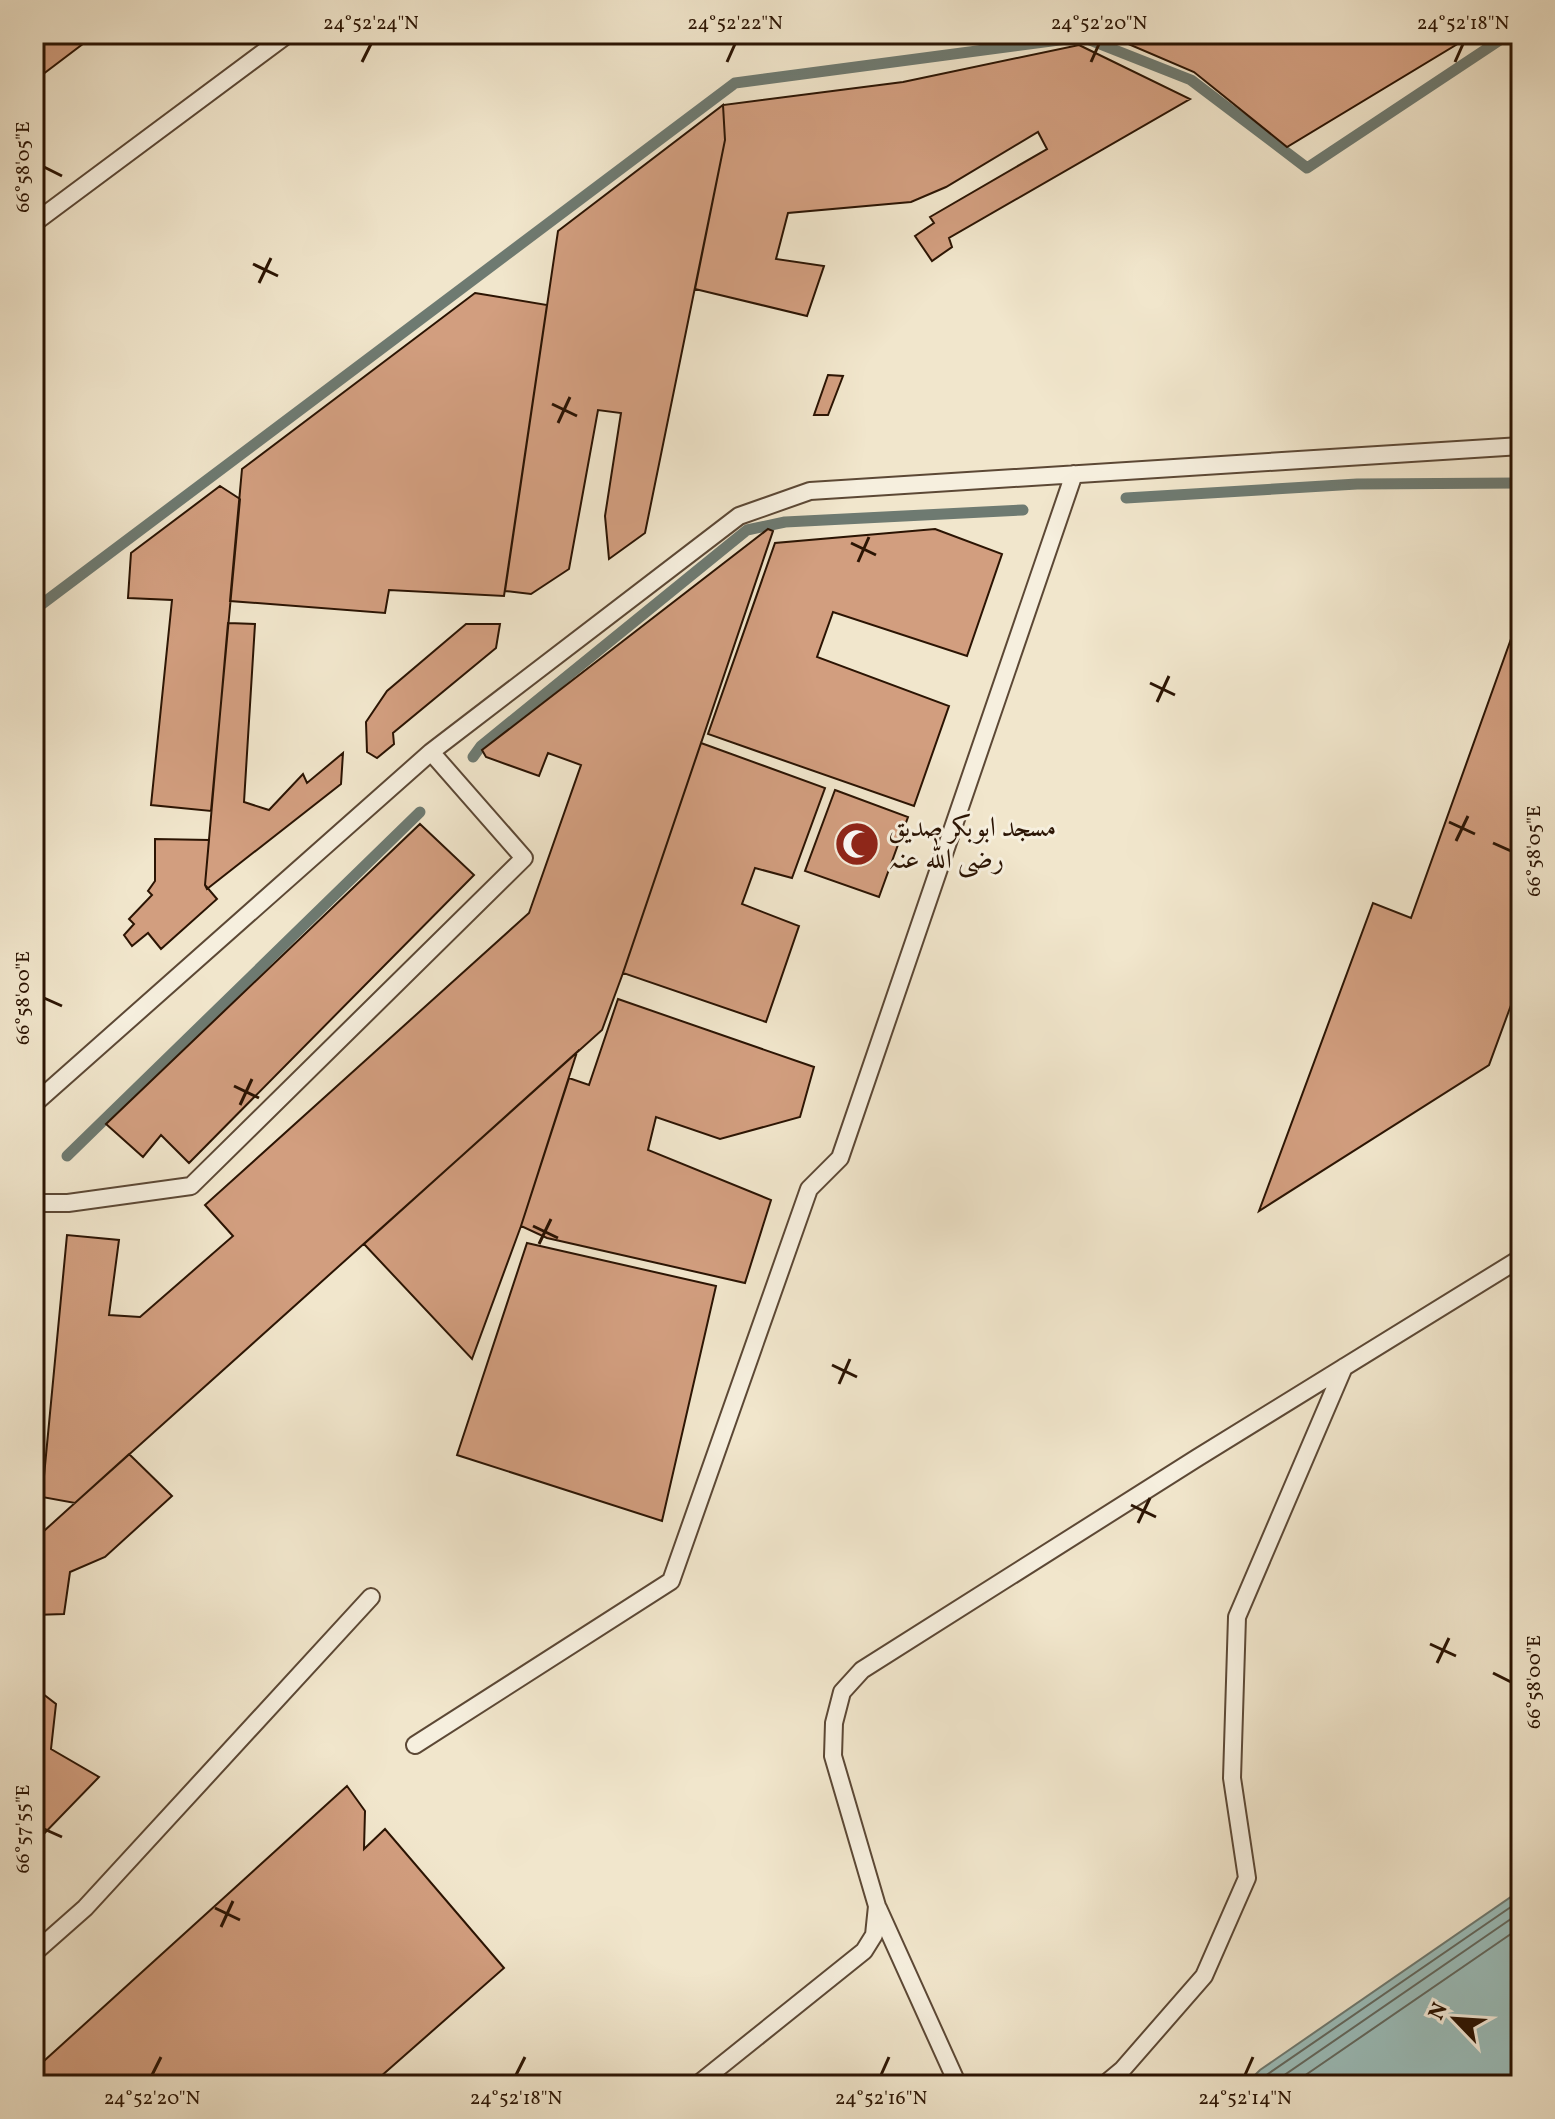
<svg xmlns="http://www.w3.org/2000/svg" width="1555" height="2119" viewBox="0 0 1555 2119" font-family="Vollkorn,Amiri,serif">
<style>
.water{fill:#9bbebb;stroke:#6e7a71;stroke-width:2}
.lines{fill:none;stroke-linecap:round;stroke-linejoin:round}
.shore{stroke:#63695f;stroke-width:2}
.stream{stroke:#6e7a71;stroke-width:11}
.building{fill:#d29e7f;stroke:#2b1403;stroke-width:2}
.lane-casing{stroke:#5c4835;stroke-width:20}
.lane{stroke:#f6efde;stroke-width:16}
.ticks{fill:none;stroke:#2b1403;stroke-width:3}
.labels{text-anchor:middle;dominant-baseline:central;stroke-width:6;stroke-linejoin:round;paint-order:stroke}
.poi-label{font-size:28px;fill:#2b1403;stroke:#f6efde;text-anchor:start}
.neatline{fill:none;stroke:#2b1403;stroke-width:3}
.ticks-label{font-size:20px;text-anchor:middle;fill:#2b1403}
</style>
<rect width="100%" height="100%" fill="#f1e6cc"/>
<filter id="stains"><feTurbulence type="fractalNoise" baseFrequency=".0025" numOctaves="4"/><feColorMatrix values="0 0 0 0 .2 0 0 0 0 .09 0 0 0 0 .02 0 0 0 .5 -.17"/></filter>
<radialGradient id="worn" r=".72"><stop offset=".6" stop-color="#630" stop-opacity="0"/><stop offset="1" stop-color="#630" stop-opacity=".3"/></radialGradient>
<!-- water -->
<path class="water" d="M1521 1890V2085H1245L1260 2070Z"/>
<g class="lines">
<!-- shore -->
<path class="shore" d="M1256 2085 1265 2076 1521 1900
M1270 2085 1521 1912
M1291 2085 1521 1927"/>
<!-- stream -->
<path class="stream" d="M1126 498 1357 484 1519 483
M34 610 735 83 1082 37 1191 80 1307 168 1509 34
M473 757 481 746 747 530 785 522 1023 510
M67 1156 420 812"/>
</g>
<!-- building -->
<path class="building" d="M34 34H96L34 81Z
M1105 34H1474L1287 147 1194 72Z
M1079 45 1190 99 949 238 952 247 932 261 915 236 934 223 930 217 1047 149 1038 132 946 187 911 202 788 213 776 259 824 266 807 316 695 289 725 140 723 105 903 82Z
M723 105 725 140 645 533 609 559 605 516 621 413 598 410 569 569 531 594 505 591 558 231Z
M475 293 547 305 504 596 389 590 385 613 230 601 242 469Z
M828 375 843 376 828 415H814Z
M220 486 240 499 211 811 151 805 172 600 128 598 131 553Z
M768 529 773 531 623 973 602 1030 75 1503 42 1497 67 1235 119 1240 109 1315 140 1317 233 1236 205 1205 529 913 581 765 548 753 539 776 486 757 482 750Z
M935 529 1002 554 967 656 833 612 817 657 949 706 914 806 708 734 775 543Z
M1521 611V978L1489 1065 1259 1211 1373 903 1411 918Z
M228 623 255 624 244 802 269 810 303 774 307 783 343 753 341 784 207 889 205 885Z
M466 624H500L496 648 393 733 394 744 377 758 367 752 366 722 387 691Z
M701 743 825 788 792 878 755 868 742 904 799 926 766 1022 623 973Z
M835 790 908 817 879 897 805 871Z
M420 824 474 875 189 1163 161 1135 143 1157 106 1124Z
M155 839 209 840 205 885 217 899 161 949 148 933 132 946 124 935 134 924 129 919 152 895 148 891 155 881Z
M618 999 814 1067 800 1117 720 1139 656 1117 648 1150 771 1200 745 1283 547 1238 521 1226 569 1078 589 1085Z
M577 1052 521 1226 472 1359 364 1244Z
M527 1243 716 1286 662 1521 457 1455Z
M129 1454 172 1496 105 1557 70 1572 64 1614 34 1615V1540Z
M34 1687 56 1704 51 1749 99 1777 34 1844Z
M347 1786 365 1811 364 1849 385 1829 504 1968 371 2085H34V2070Z"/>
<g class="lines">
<!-- lane casing -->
<g class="lane-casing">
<path id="lane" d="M34 223 288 34
M34 1104 431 752 739 516 810 491 1521 446
M34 1203H68L191 1186 524 858 431 752
M415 1745 671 1581 809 1189 840 1158 1074 474
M878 1908 958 2085
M34 1953 85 1908 371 1597
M697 2085 864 1951 874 1935 877 1906 833 1756 834 1723 842 1692 862 1670 1197 1458 1521 1258
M1104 2085 1122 2070 1204 1976 1247 1878 1232 1778 1237 1617 1344 1367"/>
</g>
<!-- lane -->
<use href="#lane" class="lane"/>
</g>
<!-- ticks -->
<path class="ticks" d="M362 62 371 44M727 62 735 44M1091 62 1099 44M1455 62 1463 44M44 167 62 176M253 264 278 276M259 283 271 258M552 404 577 416M558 423 570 397M851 543 876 555M858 562 869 537M1150 683 1175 695M1157 702 1169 676M1449 822 1475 834M1456 841 1468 816M1493 843 1511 851M44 998 62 1006M234 1086 259 1098M240 1105 252 1079M533 1226 558 1238M539 1244 551 1219M832 1365 857 1377M839 1384 850 1359M1131 1505 1156 1517M1138 1523 1150 1498M1430 1644 1456 1656M1437 1663 1449 1638M1493 1673 1511 1682M44 1829 62 1837M215 1908 240 1920M221 1927 233 1901M152 2075 161 2057M516 2075 525 2057M881 2075 889 2057M1245 2075 1253 2057"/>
<!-- icons -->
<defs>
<g id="mosque-disc" transform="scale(2.3)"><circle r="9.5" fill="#8f2418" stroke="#f6efde"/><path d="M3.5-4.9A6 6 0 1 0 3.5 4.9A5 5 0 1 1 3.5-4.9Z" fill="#fff"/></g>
</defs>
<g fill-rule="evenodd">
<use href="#mosque-disc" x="857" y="844"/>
</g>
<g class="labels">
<!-- poi labels -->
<g class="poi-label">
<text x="888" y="828">مسجد ابوبکر صدیق<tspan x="888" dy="32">رضی اللہ عنہ</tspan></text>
</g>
</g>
<!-- margin -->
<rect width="1555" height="2119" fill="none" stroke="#f1e6cc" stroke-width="88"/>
<!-- north arrow -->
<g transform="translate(1455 2019) rotate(295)" stroke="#f6efde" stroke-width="6" paint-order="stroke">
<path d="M0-6L14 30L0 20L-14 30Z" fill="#2b1403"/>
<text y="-12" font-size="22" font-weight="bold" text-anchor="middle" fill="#2b1403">N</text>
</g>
<rect x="44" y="44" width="1467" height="2031" class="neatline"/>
<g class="ticks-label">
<text x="371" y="29">24°52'24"N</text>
<text x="735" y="29">24°52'22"N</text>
<text x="1099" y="29">24°52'20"N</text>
<text x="1463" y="29">24°52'18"N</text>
<text transform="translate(22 167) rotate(-90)" y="7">66°58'05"E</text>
<text transform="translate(1533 851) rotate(-90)" y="7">66°58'05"E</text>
<text transform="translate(22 998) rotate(-90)" y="7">66°58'00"E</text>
<text transform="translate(1533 1682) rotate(-90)" y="7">66°58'00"E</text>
<text transform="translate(22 1829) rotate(-90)" y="7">66°57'55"E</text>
<text x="152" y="2104">24°52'20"N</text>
<text x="516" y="2104">24°52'18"N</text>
<text x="881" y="2104">24°52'16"N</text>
<text x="1245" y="2104">24°52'14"N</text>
</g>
<rect width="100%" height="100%" filter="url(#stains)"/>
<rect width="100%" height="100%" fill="url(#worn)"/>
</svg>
